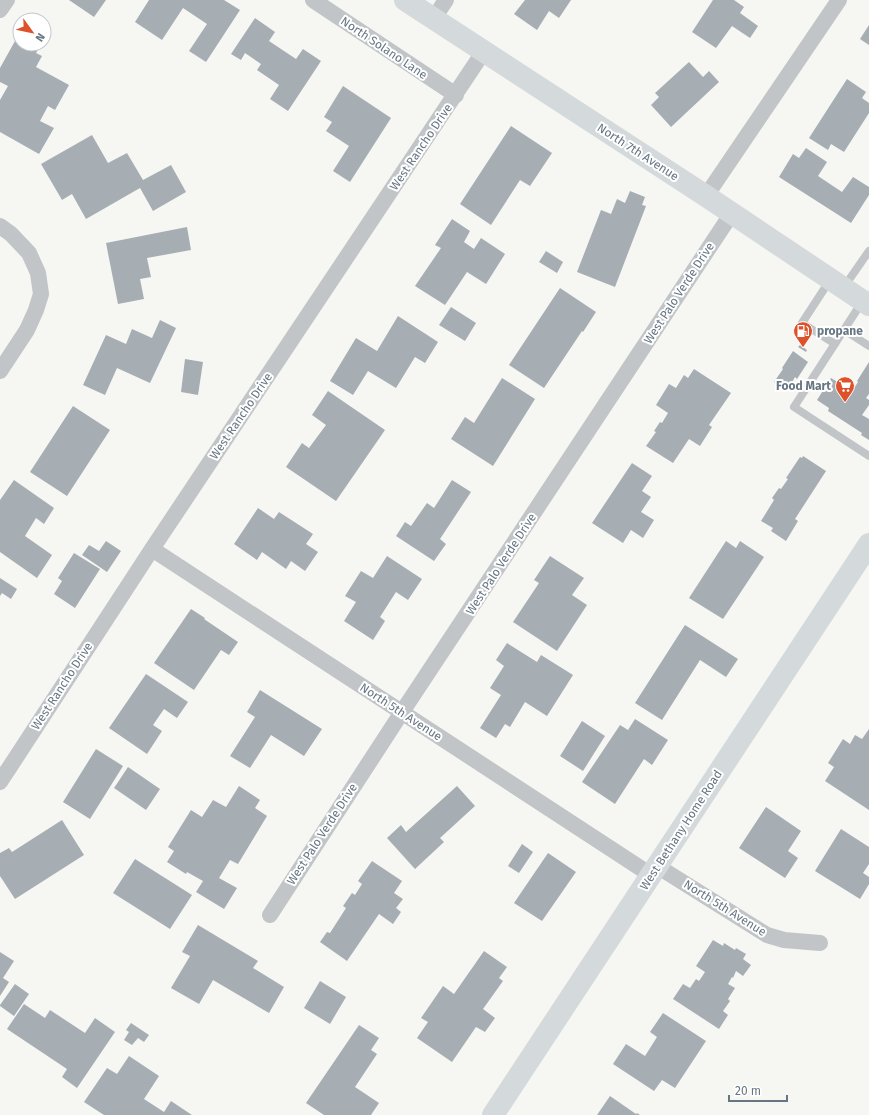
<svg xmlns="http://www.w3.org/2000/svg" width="869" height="1115" viewBox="0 0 869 1115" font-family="'Fira Sans',sans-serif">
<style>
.building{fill:#a6aeb4}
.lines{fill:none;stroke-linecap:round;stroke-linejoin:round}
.service{stroke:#c1c5c8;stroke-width:8}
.minor{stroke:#c1c5c8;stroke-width:16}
.secondary{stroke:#d4d9dc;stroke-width:22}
.labels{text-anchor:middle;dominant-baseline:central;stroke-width:4;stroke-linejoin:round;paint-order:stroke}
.street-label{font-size:12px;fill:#667683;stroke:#fff}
.poi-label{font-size:12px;font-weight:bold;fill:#667683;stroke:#fff;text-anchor:start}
</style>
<rect width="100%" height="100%" fill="#f6f6f3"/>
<!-- building -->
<path class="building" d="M69 0H106L94 17Z
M149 0H224L240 10 206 62 189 51 207 24 183 8 162 40 135 22Z
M525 0H571L559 18 549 11 537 30 514 14Z
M713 0H734L744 7 740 13 758 26 750 38 732 26 716 48 692 32Z
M255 18 275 32 269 41 296 59 303 49 321 61 288 111 270 99 279 85 257 70 261 64 245 53 241 60 231 54Z
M869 25V45L860 39Z
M20 32V44H41L36 53 42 56 36 67 69 85 55 110 48 106 40 121 54 128 39 154 0 132V100L8 86 0 82V68Z
M689 62 703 77 709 71 719 82 671 127 651 105 659 97 655 93Z
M847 79 866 92 862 98 869 103V113L844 152 831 144 828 150 809 138Z
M343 86 391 118 350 182 333 171 349 146 326 131 332 122 324 117Z
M511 126 552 153 530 186 520 180 491 225 460 204Z
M92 135 108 163 127 153 143 180 171 165 186 192 153 211 140 188 86 219 72 194 62 200 41 164Z
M806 148 827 162 818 176 842 192 853 177 869 187V195L851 223 779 177 793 154 799 158Z
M630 191 645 197 642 205 646 206 615 287 577 272 601 210 611 214 617 199 625 203Z
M452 219 470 231 464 242 474 249 481 238 505 254 486 284 467 272 445 305 415 286 441 248 435 245Z
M187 227 191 250 147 258 151 277 140 279 144 299 118 304 106 243Z
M546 251 563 262 557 273 539 262Z
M560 288 596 312 583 332 582 331 544 388 509 365Z
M451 307 476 323 465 341 439 325Z
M398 316 438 342 425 363 415 357 396 388 368 371 353 395 330 381 356 338 377 351Z
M160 320 176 328 150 383 117 368 105 395 83 385 106 335 126 344 132 329 152 338Z
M800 345 807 350 806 352 798 347Z
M793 351 808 362 797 379 795 377 787 391 774 382 783 369 782 368Z
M185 359 203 362 198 395 181 392Z
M869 362V394L866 398 869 400V405L862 415 869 419V440L861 435 862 433 828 411 829 408 817 400 831 378 844 386 845 385 853 390 858 382 857 381Z
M694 369 731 393 709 425 712 427 700 446 689 439 673 463 646 446 656 432 654 431 660 422 662 423 668 413 656 405 669 384 676 388 684 375 688 378Z
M502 378 535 399 493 466 451 439 465 417 474 423Z
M328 391 385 430 336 501 286 467 302 443 309 448 326 425 312 415Z
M73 406 110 430 67 496 30 472Z
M803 456 826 471 795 519 798 521 786 541 771 531 773 528 761 521 774 500 772 498 779 488 781 489 788 479 786 478 800 457 802 458Z
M632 463 652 476 642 491 651 497 641 512 654 520 643 538 631 530 623 543 592 523Z
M14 480 54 508 44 524 36 518 25 536 52 555 37 578 0 552V500Z
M452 480 471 492 440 539 446 544 434 561 396 536 405 522 411 526 427 503 434 508Z
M258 508 274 519 279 512 313 534 306 544 318 552 305 571 291 561 286 569 262 552 257 560 234 544Z
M106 541 121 551 107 572 82 555 89 545 99 551Z
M726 541 736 548 740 541 764 557 723 619 689 598Z
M74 553 100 569 75 608 54 594 62 581 58 578Z
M387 556 422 579 408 600 396 592 380 617 385 621 373 640 344 621 356 602 345 596 361 571 373 578Z
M550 556 584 578 572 595 587 605 557 651 513 622 539 583 534 580Z
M0 578 17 589 11 599 2 593 0 596Z
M191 609 205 618 204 619 238 642 229 655 221 650 194 690 154 663Z
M685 625 738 659 726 677 700 660 662 720 635 703Z
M507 643 537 662 541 655 573 675 547 716 525 702 510 727 505 724 496 738 480 728 501 695 490 688 504 666 496 660Z
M146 674 188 702 177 718 164 709 153 725 162 731 147 754 109 728Z
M260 690 322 729 304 756 271 735 250 768 230 756 255 717 247 712Z
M635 719 668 740 652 765 644 759 615 804 582 782 620 725 628 730Z
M582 721 605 736 583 771 560 756Z
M869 729V810L825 781 834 767 828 763 843 739 850 744 855 735 862 739Z
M96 749 123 766 90 819 63 802Z
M128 767 160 789 146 810 114 788Z
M239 786 260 800 255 808 267 816 238 864 230 860 219 878 237 888 224 909 196 892 203 881 187 872 186 874 167 862 174 851 168 847 191 810 202 817 213 800 226 807Z
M457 786 475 806 440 838 444 842 415 869 387 838 401 825 406 832Z
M766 807 801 831 788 851 798 858 785 878 739 848Z
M62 820 84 855 15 899 0 876V853L9 848 12 852Z
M841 829 869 847V864L863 873 869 877V884L860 899 815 871Z
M522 844 533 852 519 873 508 866Z
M548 853 576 872 542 921 514 903Z
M135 859 192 895 170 929 113 893Z
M372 861 402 881 394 893 403 899 396 908 401 912 393 924 379 914 347 961 320 942 327 932 330 933 346 908 343 906 352 893 355 895 362 884 358 881Z
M198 925 258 961 253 968 284 987 269 1013 213 980 199 1004 171 988 190 956 182 952Z
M713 940 723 946 724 943 735 950 736 948 746 954 743 959 751 965 743 976 736 971 733 978 732 977 728 984 735 988 728 999 730 1001 723 1011 728 1015 719 1029 673 999 683 984 690 988 696 979 699 981 705 972 696 966Z
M484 951 507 967 499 978 503 981 483 1009 495 1018 485 1032 476 1027 452 1062 417 1038 428 1022 421 1018 443 986 454 994Z
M0 952 14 961 3 978 9 982 0 996Z
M320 981 346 997 330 1024 304 1008Z
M15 984 29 994 14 1016 0 1006V1005Z
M24 1004 45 1018 50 1010 85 1033 95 1018 115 1032 77 1088 62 1077 67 1069 7 1029Z
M663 1013 706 1041 675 1088 662 1080 654 1091 613 1064 626 1044 645 1056 657 1037 650 1032Z
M131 1023 149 1035 144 1042 138 1038 132 1045 124 1040 129 1032 126 1030Z
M359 1025 379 1038 371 1050 377 1054 355 1087 379 1103 371 1115H324L306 1103Z
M129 1056 159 1076 144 1099 164 1112 171 1101 192 1115H104L84 1102 107 1068 117 1074Z
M610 1096 636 1114 637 1113 640 1115H597Z"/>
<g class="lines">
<!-- service -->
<path class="service" d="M830 280 802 323 835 344
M844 287 869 251
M862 302 794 407 869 456
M844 330 869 346"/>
<!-- minor -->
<path class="minor" d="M313 0 456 95
M0 10 7 0
M434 18 446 0
M706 196 839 0
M0 226 11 234 29 253 38 273 41 294 36 310 27 330 0 371
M152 549 651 875
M0 782 152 549 484 51
M657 866 767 935 784 940 820 943
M270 915 402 712 732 213"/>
<!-- secondary -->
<path class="secondary" d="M405 0 706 196 869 305
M493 1115 869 544"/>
</g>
<!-- icons -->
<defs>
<g id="fuel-pin" transform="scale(1)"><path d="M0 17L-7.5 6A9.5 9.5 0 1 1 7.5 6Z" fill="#dd522b" stroke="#fff"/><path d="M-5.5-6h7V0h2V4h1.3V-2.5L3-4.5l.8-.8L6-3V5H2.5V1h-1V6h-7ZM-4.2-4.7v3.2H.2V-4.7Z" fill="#fff"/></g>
<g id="supermarket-pin" transform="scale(1)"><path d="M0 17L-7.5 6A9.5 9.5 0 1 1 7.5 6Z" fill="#dd522b" stroke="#fff"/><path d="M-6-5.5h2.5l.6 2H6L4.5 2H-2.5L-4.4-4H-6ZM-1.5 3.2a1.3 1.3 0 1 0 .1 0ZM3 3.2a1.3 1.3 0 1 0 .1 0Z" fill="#fff"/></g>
</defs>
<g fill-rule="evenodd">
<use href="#fuel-pin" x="803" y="331"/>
<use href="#supermarket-pin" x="845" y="386"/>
</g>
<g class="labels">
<!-- street labels -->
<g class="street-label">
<text transform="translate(384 48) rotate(34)">North Solano Lane</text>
<text transform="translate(421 147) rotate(-56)">West Rancho Drive</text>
<text transform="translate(638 152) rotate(33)">North 7th Avenue</text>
<text transform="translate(679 293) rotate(-57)">West Palo Verde Drive</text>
<text transform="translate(241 416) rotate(-56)">West Rancho Drive</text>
<text transform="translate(501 564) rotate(-57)">West Palo Verde Drive</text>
<text transform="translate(62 686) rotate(-57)">West Rancho Drive</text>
<text transform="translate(401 712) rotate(33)">North 5th Avenue</text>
<text transform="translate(681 830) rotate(-57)">West Bethany Home Road</text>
<text transform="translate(322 834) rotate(-57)">West Palo Verde Drive</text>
<text transform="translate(725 908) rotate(32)">North 5th Avenue</text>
</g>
<!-- poi labels -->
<g class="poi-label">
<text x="817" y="331">propane</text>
<text x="831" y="386" text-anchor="end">Food Mart</text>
</g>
</g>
<!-- north arrow -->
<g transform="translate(32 32) rotate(123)"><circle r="19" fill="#ffffff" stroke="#c2c8cd"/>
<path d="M0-3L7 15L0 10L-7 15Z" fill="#dd522b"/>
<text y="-6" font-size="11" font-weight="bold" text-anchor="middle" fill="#667683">N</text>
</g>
<!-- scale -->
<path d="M729 1095v6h58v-6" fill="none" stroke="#667683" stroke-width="2"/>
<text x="735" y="1095" font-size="12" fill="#667683" stroke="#ffffff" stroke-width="3" paint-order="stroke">20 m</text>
</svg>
